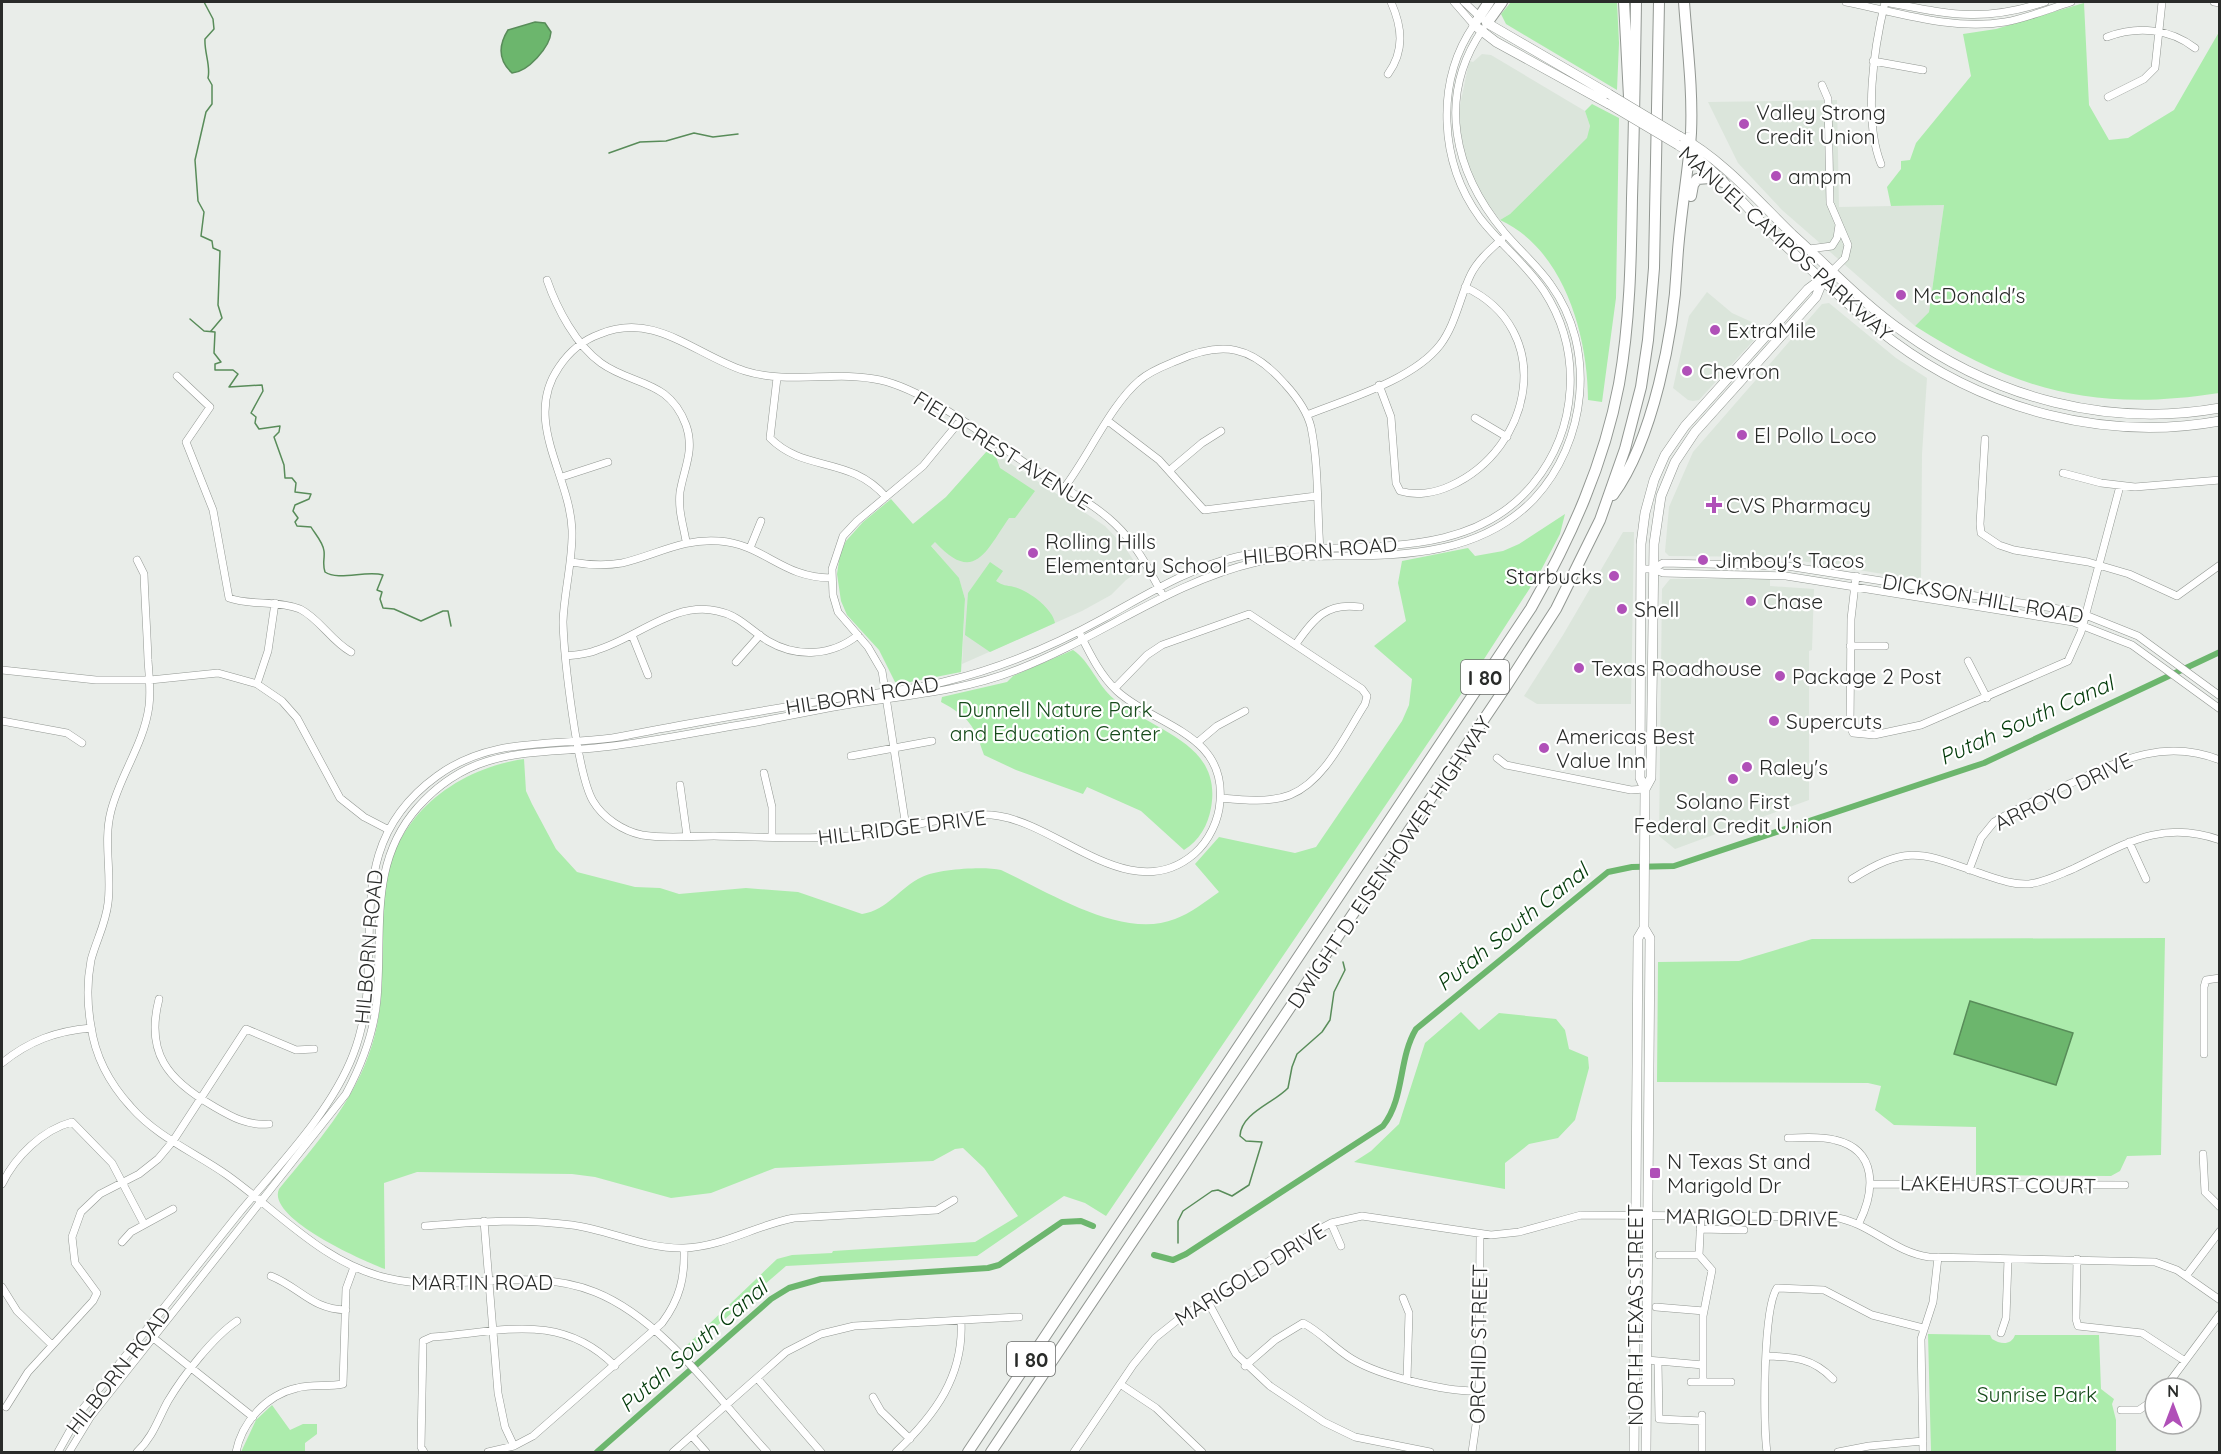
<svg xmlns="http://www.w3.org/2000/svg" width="2221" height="1454" viewBox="0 0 2221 1454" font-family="Quicksand,sans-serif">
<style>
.built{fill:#dbe5db}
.green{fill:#acecac}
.water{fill:#6cb66d;stroke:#588c59;stroke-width:1.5}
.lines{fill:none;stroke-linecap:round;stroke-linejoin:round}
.stream{stroke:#588c59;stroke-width:1.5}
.canal{stroke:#6cb66d;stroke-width:6}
.minor-casing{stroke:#929792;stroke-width:8}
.major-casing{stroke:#929792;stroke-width:10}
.highway-casing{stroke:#929792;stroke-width:12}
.minor{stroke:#fff;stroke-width:7}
.major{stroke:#fff;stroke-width:9}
.highway{stroke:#fff;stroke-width:10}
.major-bridge-casing{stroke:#929792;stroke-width:10;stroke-linecap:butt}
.major-bridge{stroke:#fff;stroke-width:9}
.poi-dot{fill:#b050b8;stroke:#fff;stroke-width:2}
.labels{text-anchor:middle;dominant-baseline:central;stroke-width:4.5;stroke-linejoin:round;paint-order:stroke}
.shield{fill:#fff;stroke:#696b69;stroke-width:1.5}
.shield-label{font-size:20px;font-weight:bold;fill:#292b29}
.poi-label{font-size:21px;fill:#292b29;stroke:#fff;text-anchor:start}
.street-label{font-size:21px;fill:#292b29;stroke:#fff}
.park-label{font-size:21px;fill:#164a1a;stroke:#fff}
.water-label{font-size:22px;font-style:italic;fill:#033b0a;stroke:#fff}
</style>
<rect width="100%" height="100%" fill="#e9ede9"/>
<!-- built -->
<path class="built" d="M1482 54 1491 55 1585 111 1590 126 1588 138 1510 214 1500 220 1482 196 1466 161 1459 124 1460 105 1468 67 1470 61 1473 62Z
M1837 100 1839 207 1944 205 1929 312 1915 326 1782 210 1738 163 1708 102Z
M1707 292 1732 313 1765 328 1699 400 1693 401 1688 400 1673 388 1689 316Z
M1829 303 1896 358 1927 378 1922 454 1921 580 1777 557 1669 556 1665 552 1669 507 1693 452 1822 304Z
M989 449 1105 526 1124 546 1140 570 1126 580 1111 595 1082 611 962 664 965 599 959 579 913 524 946 497Z
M1623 532H1634L1631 704H1537L1524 696 1563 635Z
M1770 578V586L1814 589 1812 650 1809 651V800L1675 849 1659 836 1662 589 1670 579Z"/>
<!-- green -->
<path class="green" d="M1511 2H1617L1619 43 1617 90 1506 24 1501 14Z
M2084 3 2089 105 2109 140 2128 138 2174 110 2219 32V393C2097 412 2018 392 1915 326L1929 312 1944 205 1891 206 1887 187 1901 169V161L1910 160 1916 143 1971 76 1963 34 1996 29Z
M1592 104 1619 118 1616 298 1602 402 1588 400C1588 336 1564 249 1500 220L1510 214 1587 138 1590 126 1585 111Z
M987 451 996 457 1000 468 1035 491 1015 518H1009C985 553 974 584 935 542L931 546 959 578 965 599 961 672 900 684 895 682 879 650 847 615 841 601 837 574 840 554 846 541 863 522 891 499 913 524 946 497Z
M1565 514 1560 534 1539 574 1466 687 1106 1216 1085 1203 1064 1196 977 1256 786 1266 688 1351 685 1347 777 1259 792 1255 832 1253 833 1251 975 1242 1018 1216 984 1168 963 1148 955 1149 933 1161 775 1168 711 1193 671 1198 595 1177 572 1174 417 1172 384 1183 385 1269C363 1261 266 1218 279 1189 316 1144 355 1101 372 1045 387 997 380 950 383 901 388 822 450 770 524 759L526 791 532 804 556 849 577 872 635 887 660 888 679 894 746 888 798 892 862 914C888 910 900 887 922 877 938 869 984 866 1001 870 1049 892 1122 940 1175 919 1191 913 1205 902 1219 892L1195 864 1219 837 1295 853 1316 847 1402 721 1409 705 1412 679 1374 646 1406 621 1398 583 1402 561 1468 548 1475 556 1503 551 1519 544Z
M990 562 1003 571 996 581C1003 586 1006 585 1014 587 1028 590 1053 609 1055 623L990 652 965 635 968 593Z
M1073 650C1090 661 1097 685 1114 699 1152 731 1223 742 1211 808 1208 825 1199 841 1184 850L1141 811 1087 787 1083 794 1016 770 984 755C974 725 969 717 941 702L942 697 1007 682 1013 676Z
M2165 938 2161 1155 2127 1156 2120 1171 2111 1176 1976 1175V1127L1894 1125 1875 1110 1881 1086 1868 1083 1657 1082 1658 962 1739 961 1812 939Z
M1461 1012 1479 1030 1499 1013 1556 1019 1565 1030 1569 1049 1588 1057 1589 1068 1575 1120 1558 1138 1529 1144 1505 1163V1189L1354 1162 1371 1151 1399 1124 1425 1043Z
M1928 1334 1990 1335 1992 1339C2000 1344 2011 1346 2015 1335H2099L2101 1389 2114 1399 2112 1404 2116 1420V1452H1931Z
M272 1405 290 1430 303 1424H317V1434L305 1443V1452H241L256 1420Z"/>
<!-- water -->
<path class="water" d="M535 22 545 23 551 32C550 47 528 72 512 73 499 61 498 46 508 30Z
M1970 1001 2073 1033 2056 1085 1954 1054Z"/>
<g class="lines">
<!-- stream -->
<path class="stream" d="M204 2 213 19 214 29 205 39C204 52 211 66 208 78L212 85V104L206 112 195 160 198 201 204 212 201 236 212 241 213 248 220 251 218 305 222 318 211 331
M609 153 640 142 666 141 694 133 713 137 738 134
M190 319 204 331 215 332 214 353 221 362 215 364V370H233L238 374 229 387 262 385 263 391 251 413 256 417 255 423 259 429 280 426 279 432 274 437 284 465 285 478H292L296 483 295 492 311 494 309 499 295 505 293 511 298 518 295 522 297 526 311 527C315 534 323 542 324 551 325 559 322 563 325 572 338 581 367 570 383 575L377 590 382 592 380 599 383 608 394 609 421 621 443 611H448L451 626
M1178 1243V1221L1183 1211 1212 1191 1218 1190 1232 1196 1249 1185 1262 1142 1246 1141 1240 1136C1241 1113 1274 1103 1288 1088L1292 1067 1297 1054 1322 1032 1330 1020 1334 992 1345 970 1343 962"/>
<!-- canal -->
<path class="canal" d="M1154 1255 1173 1260 1186 1254 1383 1126C1405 1098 1398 1059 1416 1029L1608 872 1632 867 1674 866 1984 763 2220 652
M597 1452 771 1299 789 1288 821 1279 988 1268 999 1265 1062 1222 1081 1221 1093 1226"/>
<!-- minor casing -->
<g class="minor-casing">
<path id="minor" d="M1464 2 1482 19
M1846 2C1897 12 1952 31 2005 22 2027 18 2049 9 2071 2
M1885 2C1949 14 1981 23 2045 2
M2214 2 2220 3
M2107 37C2137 26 2169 28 2195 48
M1873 61 1923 70
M1388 74C1405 50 1402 27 1391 2
M1822 85 1828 99 1830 203 1848 245 1845 258 1832 271
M2108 97 2144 79 2155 68 2162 2
M1881 164C1863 119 1874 48 1885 2
M1809 249 1832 246 1837 238 1839 225
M547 280C557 309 576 345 601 363 633 386 669 379 686 425 695 450 684 468 680 492 678 510 683 524 686 541
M177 376 210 407 186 442 213 510 229 598C251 606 277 600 300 609 320 619 331 641 351 652
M777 378 770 438C805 473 849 455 886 497
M1379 385 1391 417 1396 483 1400 491C1416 496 1435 493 1450 486 1533 449 1557 330 1465 287
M1307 415C1347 399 1413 380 1440 345 1456 324 1460 296 1471 274 1478 260 1491 249 1502 239
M1475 418 1507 437
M1108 421 1159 460 1204 510 1316 496
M1985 439 1980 524 1981 533 1999 545 2014 550 2088 562 2129 574 2177 596 2220 565
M1170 470 1202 443 1221 431
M2063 473 2101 483 2135 487 2220 480
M562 477 608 462
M1064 488C1088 457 1111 404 1140 380 1150 371 1164 366 1176 361 1223 340 1252 346 1285 384 1296 396 1307 411 1311 427 1319 467 1317 510 1320 550
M750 548 761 521
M137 560 144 574C145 603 147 631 148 660 149 675 151 691 149 706 144 744 120 775 111 811 103 841 112 873 108 903 106 923 96 941 91 960 87 981 87 1004 91 1026 95 1056 110 1084 131 1107 157 1137 196 1153 227 1175 279 1212 323 1263 387 1278 457 1295 524 1264 595 1292 663 1319 718 1399 767 1452
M571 562C588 565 605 566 622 563 656 555 683 538 719 541 764 544 782 578 831 578
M1641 569H1653L1663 573 1786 576 2073 622 2132 645 2220 709
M1653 569 1663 563 1787 566 2078 612 2138 636 2220 696
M1856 576 1851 619 1850 726 1853 733 1874 735 1921 725 2068 661 2081 632 2120 486
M632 635 648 675
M1081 636C1091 656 1101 676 1117 691 1155 726 1226 733 1220 801 1219 820 1209 841 1194 854 1132 907 1061 826 999 816 965 810 910 828 874 833 821 841 767 837 714 836 691 836 665 839 642 835 623 831 603 818 593 801 577 774 564 657 563 622 564 591 573 561 572 530 570 475 522 420 559 367 569 352 583 340 600 334 655 311 695 355 745 371 790 385 835 370 880 380 930 391 998 446 1043 475 1067 490 1094 504 1115 524 1135 543 1148 567 1161 592
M1296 644C1314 618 1327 602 1360 607
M1850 646H1885
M566 656C576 655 588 654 597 650 637 638 674 601 717 611 739 615 750 630 768 641 797 658 832 656 858 635
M1968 661 1987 698
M736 662 760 635
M2 670 96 680H150L218 673 257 684 282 701 297 718 340 798 364 817 389 830
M257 684 268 651 275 603
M1115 688 1147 655 1162 645 1249 614 1362 689 1367 696 1365 704C1345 735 1325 781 1290 795 1269 803 1242 800 1221 798
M2 721 67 733 82 743
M1198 742 1217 726 1245 711
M851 756 932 741
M1497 758 1506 765 1631 790 1645 789
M764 773 772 807V837
M680 785 687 836
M906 827 882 671 868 647 838 612 833 595 832 569 843 536 857 521 923 466 960 421
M2129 842 2146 879
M1969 870 1981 838 1994 822C2017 808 2041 798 2065 786 2117 762 2162 737 2220 760
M1852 879C1911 842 1923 854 1985 875 2000 880 2014 885 2029 884 2045 882 2058 875 2073 869 2125 844 2161 819 2220 840
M159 999C145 1053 168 1080 213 1106 232 1117 247 1126 269 1124
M2204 1054V987L2206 980 2220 978
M2 1063C29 1041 56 1031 91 1028
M1788 1138C1803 1138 1820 1136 1835 1140 1878 1150 1875 1191 1859 1223
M2203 1154 2205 1192 2220 1207
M2 1184C15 1157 42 1130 72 1122L112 1163 144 1224
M1871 1184 2125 1185
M1701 1215 1699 1255 1712 1270 1703 1316V1382
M484 1221 498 1393 505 1427 514 1446
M1331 1223 1341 1246
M425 1226C477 1222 520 1218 572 1225 610 1230 644 1249 684 1248 723 1247 756 1225 794 1218L937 1210 954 1200
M1700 1229 1744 1230
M122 1242 131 1232 173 1209
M1659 1255H1699
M2077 1259 2076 1319 2078 1326 2142 1333 2185 1361
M271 1276C301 1288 311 1309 346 1310
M2186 1276 2220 1231
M2 1287 17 1311 52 1345
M1403 1298 1409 1313 1407 1379
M1207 1300 1236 1354 1270 1386 1324 1422 1355 1437 1430 1452
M1656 1307 1704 1311
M2001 1333 2006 1318 2008 1259
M151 1336 253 1417
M1767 1356C1794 1357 1813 1358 1833 1379
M1647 1360 1703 1365
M1658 1362 1659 1419 1702 1421
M1245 1366 1275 1340 1303 1323C1321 1332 1335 1349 1352 1359 1380 1376 1446 1392 1478 1391
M757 1378 821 1452
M1691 1382H1731
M1120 1384 1156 1408 1202 1452
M2165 1388 2220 1314
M873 1397 881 1411 910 1439
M6 1407 28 1372 93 1301 97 1293 75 1263 72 1237 81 1212 100 1194 139 1174 158 1159 173 1141 246 1029 296 1050 314 1049
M2121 1410H2139L2155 1399
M1702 1415V1452
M692 1436 706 1452
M58 1452 81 1411C135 1345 187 1278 240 1212 279 1165 331 1112 353 1055 392 956 332 852 437 776 490 737 550 746 612 738 632 735 651 730 671 727 719 718 767 710 815 702 859 694 904 692 947 681 1001 668 1055 645 1104 618 1146 595 1189 568 1236 557 1334 535 1461 572 1533 484 1578 429 1583 351 1544 291 1526 264 1500 244 1480 218 1439 162 1435 82 1474 25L1454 2
M69 1452 91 1416 346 1094C362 1064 374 1033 377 999 383 930 368 863 418 807 476 742 538 756 613 746 653 741 693 733 733 726 779 719 825 707 872 701 922 694 971 688 1019 669 1101 637 1170 582 1257 562 1283 556 1311 556 1337 556 1408 556 1482 553 1534 499 1587 442 1597 349 1551 285 1538 266 1519 250 1504 232 1454 172 1436 97 1483 29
M137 1452C153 1437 158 1419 168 1401 183 1376 213 1337 237 1321
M236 1452C242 1422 266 1395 297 1388 312 1384 328 1387 343 1384L346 1289 354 1267
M424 1452 421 1447 423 1341 432 1337C501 1332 560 1311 615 1366
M488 1452 514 1446 533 1436 662 1323C680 1299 685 1277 684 1248
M673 1452 786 1352 821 1334 854 1326 1019 1317
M896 1452C935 1415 964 1376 961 1321
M1074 1452 1133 1365 1155 1338 1180 1318 1316 1231 1331 1223 1362 1216 1491 1235 1519 1232 1581 1215 1833 1217C1869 1222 1893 1252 1929 1257L2155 1262 2177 1270 2220 1300
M1472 1452 1479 1404 1480 1235
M1767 1452C1763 1425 1763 1308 1777 1288L1824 1290 1872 1315 1923 1328
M1838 1452 1869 1446 1923 1441
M1923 1452 1921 1339 1933 1302 1938 1257"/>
</g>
<!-- major casing -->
<g class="major-casing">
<path id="major" d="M1479 17 1474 25 1496 42 1609 104
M1487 23 1609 94
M1679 136C1722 159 1757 200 1792 234 1829 267 1864 305 1905 333 1996 398 2108 428 2220 408
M1678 145C1716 167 1743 205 1774 235 1813 271 1851 309 1893 341 1986 410 2105 442 2220 421
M1645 789 1651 778 1654 544 1661 496 1675 462 1695 432 1816 297 1823 280
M1634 1452 1638 938 1644 928
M1646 1452 1650 938 1644 928 1645 789 1640 778 1641 544 1645 513 1654 480 1665 455 1685 426 1808 289 1832 271"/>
</g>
<!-- highway casing -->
<g class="highway-casing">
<path id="highway" d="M1624 2 1629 97
M1479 17 1489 2
M1487 23 1502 2
M1691 196 1693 185 1697 179 1710 178 1723 182
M1613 495C1653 440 1674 332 1677 265 1679 221 1688 177 1691 133 1693 89 1687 45 1684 2
M968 1452 1531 608C1571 537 1604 464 1619 384 1630 322 1631 260 1632 198 1634 132 1635 67 1636 2
M991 1452 1507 685 1556 609 1600 520 1625 449 1641 387 1648 340 1654 268 1659 2"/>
</g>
<!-- minor -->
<use href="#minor" class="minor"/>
<!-- major -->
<use href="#major" class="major"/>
<!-- highway -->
<use href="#highway" class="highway"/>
<!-- major-bridge casing -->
<g class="major-bridge-casing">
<path id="major-bridge" d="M1609 94 1679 136
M1609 104 1678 145"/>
</g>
<!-- major-bridge -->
<use href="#major-bridge" class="major-bridge"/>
</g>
<!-- markers -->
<g class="poi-dot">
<circle cx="1744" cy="124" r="6"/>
<circle cx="1776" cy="176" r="6"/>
<circle cx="1901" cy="295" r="6"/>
<circle cx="1715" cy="330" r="6"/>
<circle cx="1687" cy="371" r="6"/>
<circle cx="1742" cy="435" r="6"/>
<path d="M1711 496h6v6h6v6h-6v6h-6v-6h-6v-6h6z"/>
<circle cx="1033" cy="553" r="6"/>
<circle cx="1703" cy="560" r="6"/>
<circle cx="1614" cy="576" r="6"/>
<circle cx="1751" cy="601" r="6"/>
<circle cx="1622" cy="609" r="6"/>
<circle cx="1579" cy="668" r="6"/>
<circle cx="1780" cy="676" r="6"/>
<circle cx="1774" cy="721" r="6"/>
<circle cx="1544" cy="748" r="6"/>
<circle cx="1747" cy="767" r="6"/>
<circle cx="1733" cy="779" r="6"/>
<rect x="1649" y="1167" width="12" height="12" rx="3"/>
</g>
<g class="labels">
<!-- shield labels -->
<g class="shield">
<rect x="1461" y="660" width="48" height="34" rx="4.5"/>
<rect x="1007" y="1342" width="48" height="34" rx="4.5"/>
</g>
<g class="shield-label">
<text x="1485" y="677">I 80</text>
<text x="1031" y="1359">I 80</text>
</g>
<!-- poi labels -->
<g class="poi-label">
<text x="1756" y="112">Valley Strong<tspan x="1756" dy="24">Credit Union</tspan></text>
<text x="1788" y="176">ampm</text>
<text x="1913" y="295">McDonald's</text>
<text x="1727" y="330">ExtraMile</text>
<text x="1699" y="371">Chevron</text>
<text x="1754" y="435">El Pollo Loco</text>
<text x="1726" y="505">CVS Pharmacy</text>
<text x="1045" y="541">Rolling Hills<tspan x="1045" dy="24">Elementary School</tspan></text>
<text x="1715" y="560">Jimboy's Tacos</text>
<text x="1602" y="576" text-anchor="end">Starbucks</text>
<text x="1763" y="601">Chase</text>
<text x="1634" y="609">Shell</text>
<text x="1591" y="668">Texas Roadhouse</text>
<text x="1792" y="676">Package 2 Post</text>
<text x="1786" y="721">Supercuts</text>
<text x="1556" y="736">Americas Best<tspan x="1556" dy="24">Value Inn</tspan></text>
<text x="1759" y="767">Raley's</text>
<text x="1733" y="801" text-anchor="middle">Solano First<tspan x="1733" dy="24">Federal Credit Union</tspan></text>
<text x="1667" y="1161">N Texas St and<tspan x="1667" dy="24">Marigold Dr</tspan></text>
</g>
<!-- street labels -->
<g class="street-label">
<text transform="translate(1786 243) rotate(42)">MANUEL CAMPOS PARKWAY</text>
<text transform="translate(1003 450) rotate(32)">FIELDCREST AVENUE</text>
<text transform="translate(1320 550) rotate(-5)">HILBORN ROAD</text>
<text transform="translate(1983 598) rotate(10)">DICKSON HILL ROAD</text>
<text transform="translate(862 695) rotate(-9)">HILBORN ROAD</text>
<text transform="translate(2063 791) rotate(-26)">ARROYO DRIVE</text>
<text transform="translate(902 827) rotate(-7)">HILLRIDGE DRIVE</text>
<text transform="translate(1389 862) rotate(-56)">DWIGHT D. EISENHOWER HIGHWAY</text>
<text transform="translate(368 947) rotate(-85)">HILBORN ROAD</text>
<text transform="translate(1998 1184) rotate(1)">LAKEHURST COURT</text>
<text transform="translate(1752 1217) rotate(1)">MARIGOLD DRIVE</text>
<text transform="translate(1250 1274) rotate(-32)">MARIGOLD DRIVE</text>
<text x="482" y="1282">MARTIN ROAD</text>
<text transform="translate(1635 1315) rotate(-90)">NORTH TEXAS STREET</text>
<text transform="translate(1478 1344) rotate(-89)">ORCHID STREET</text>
<text transform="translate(118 1370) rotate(-52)">HILBORN ROAD</text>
</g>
<!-- park labels -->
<g class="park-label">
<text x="1055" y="709">Dunnell Nature Park<tspan x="1055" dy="24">and Education Center</tspan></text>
<text x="2037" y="1394">Sunrise Park</text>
</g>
<!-- water labels -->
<g class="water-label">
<text transform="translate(2026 720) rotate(-24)">Putah South Canal</text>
<text transform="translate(1512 927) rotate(-39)">Putah South Canal</text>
<text transform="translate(693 1346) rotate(-41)">Putah South Canal</text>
</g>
</g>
<!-- border -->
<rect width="2221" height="1454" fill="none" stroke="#292b29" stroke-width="6"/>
<!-- north arrow -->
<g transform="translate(2173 1406)"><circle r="28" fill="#ffffff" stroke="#a9aaa9" stroke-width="1.5"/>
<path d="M0-4.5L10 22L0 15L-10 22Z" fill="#b050b8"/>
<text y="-9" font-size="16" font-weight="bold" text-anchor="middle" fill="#292b29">N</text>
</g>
</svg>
